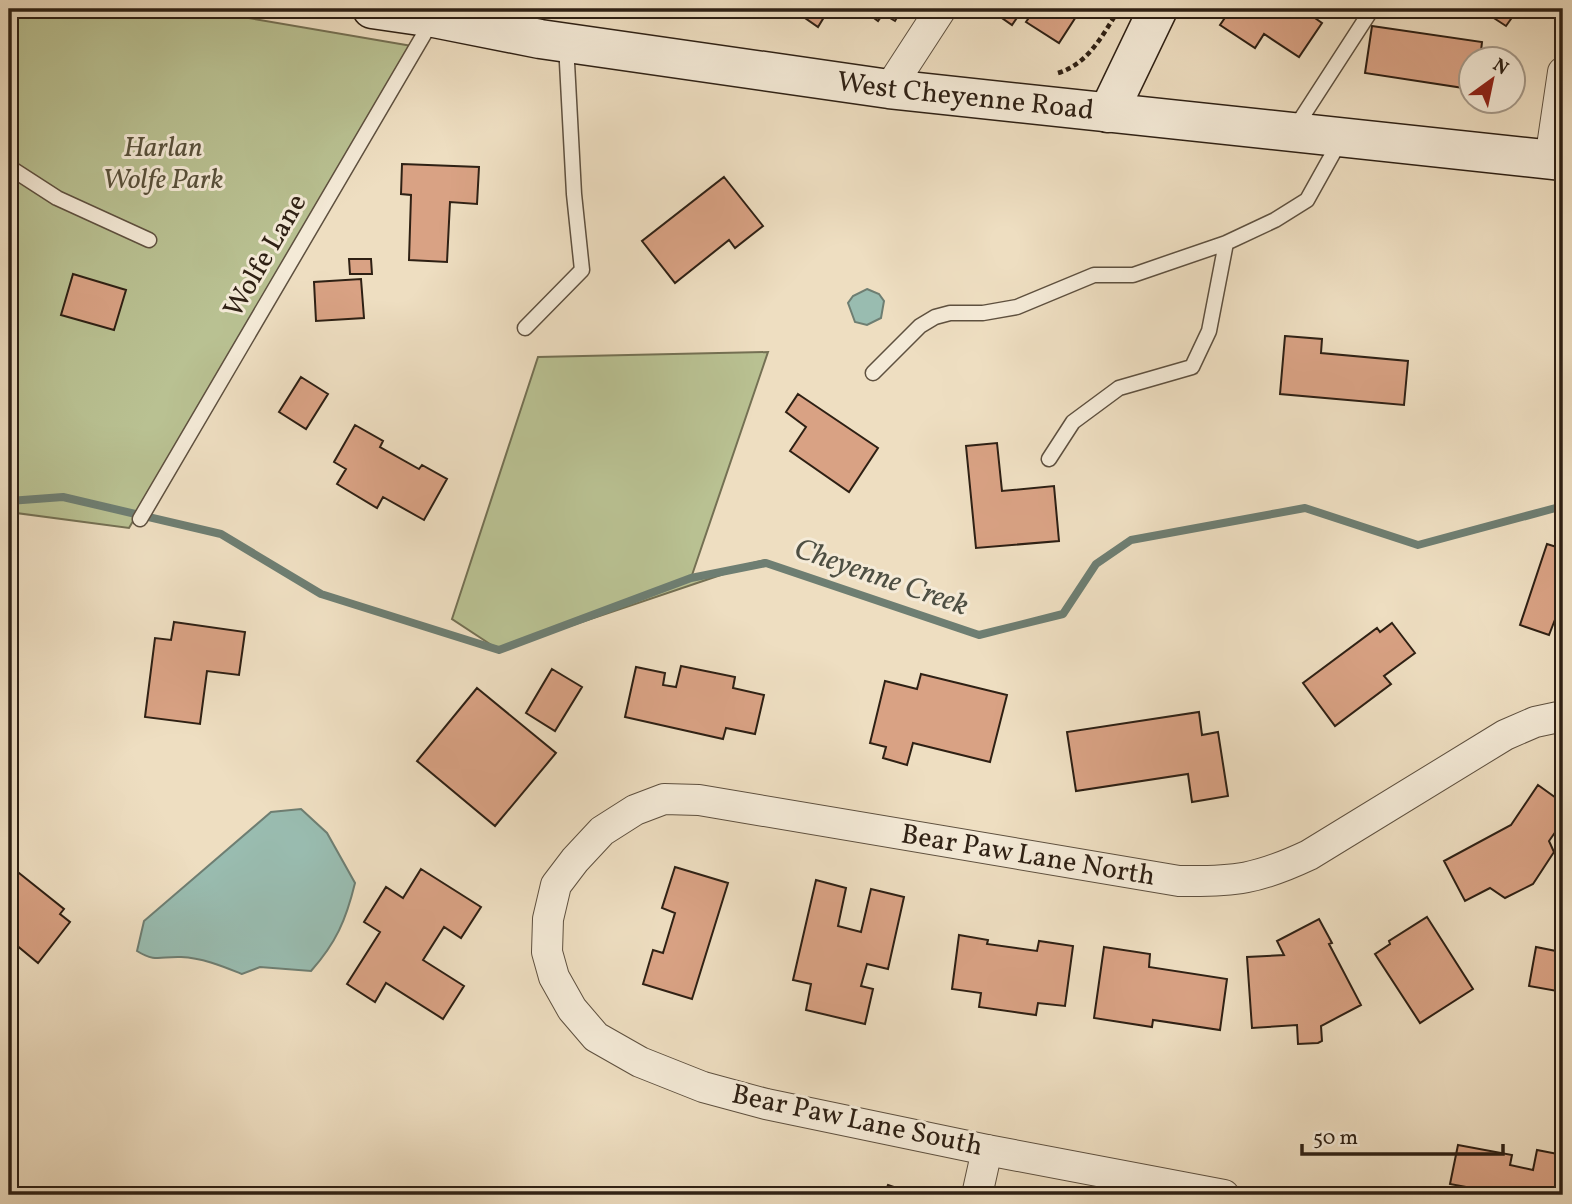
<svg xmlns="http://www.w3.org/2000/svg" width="1572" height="1204" viewBox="0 0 1572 1204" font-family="Vollkorn,serif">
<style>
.green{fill:#b9c192;stroke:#747053;stroke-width:2}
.water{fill:#99bcb0;stroke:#6e7e72;stroke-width:2}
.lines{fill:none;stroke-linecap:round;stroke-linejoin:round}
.stream{stroke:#6e7e72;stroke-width:8}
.building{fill:#d9a284;stroke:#2e2014;stroke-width:2}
.service-casing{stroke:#5e503f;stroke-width:17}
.minor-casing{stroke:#5e503f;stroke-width:32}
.secondary-casing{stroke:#2e2014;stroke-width:41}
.path{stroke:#2e2014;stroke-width:4.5;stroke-dasharray:5 3.5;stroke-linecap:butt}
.service{stroke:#f4ead7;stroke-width:14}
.minor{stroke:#f4ead7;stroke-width:30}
.secondary{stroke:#f4ead7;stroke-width:38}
.labels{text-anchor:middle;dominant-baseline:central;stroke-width:6;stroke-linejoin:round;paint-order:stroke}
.street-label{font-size:28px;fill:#2e2014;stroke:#f4ead7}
.park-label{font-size:28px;font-style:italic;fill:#58503a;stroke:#f4ead7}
.water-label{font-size:30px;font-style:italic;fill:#4e4f43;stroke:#f4ead7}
</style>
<rect width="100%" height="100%" fill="#eedec1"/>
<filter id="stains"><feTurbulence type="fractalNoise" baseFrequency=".00286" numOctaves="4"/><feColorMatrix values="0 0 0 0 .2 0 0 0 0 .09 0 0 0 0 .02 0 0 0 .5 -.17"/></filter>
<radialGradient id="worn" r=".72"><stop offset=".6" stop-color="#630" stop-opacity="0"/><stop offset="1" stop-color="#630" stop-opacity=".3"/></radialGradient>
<!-- green -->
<path class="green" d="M9 9H196L412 46 129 528 9 512Z
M768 352 691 578 765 560 499 650 452 619 538 357Z"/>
<!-- water -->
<path class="water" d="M867 289 879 294 884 301 881 318 867 325 855 322 848 303 853 296Z
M301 809 327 833 355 883C346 920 336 943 311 971L260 967 242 974C222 966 203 958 181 957 161 956 156 963 137 951L144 921 271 812Z"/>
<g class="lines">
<!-- stream -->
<path class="stream" d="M9 501 63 497 221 534 321 594 499 650 691 578 766 563 979 635 1063 614 1096 564 1131 540 1305 508 1418 545 1563 506"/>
</g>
<!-- building -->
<path class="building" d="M797 9H842L838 15 829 9 818 27 795 11Z
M862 9H902L895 21 883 14 878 21Z
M989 9H1023L1012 25Z
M1035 9H1081L1059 43 1026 22Z
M1231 9H1302L1322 23 1299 57 1264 34 1255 48 1220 25Z
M1480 9H1518L1506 26Z
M1372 26 1482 42 1480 60H1470V89L1365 73Z
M402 164 479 167 477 204 450 202 447 262 409 260 411 195 401 194Z
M724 177 763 226 735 248 729 240 675 283 642 241Z
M349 259H371L372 274H350Z
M73 274 126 290 114 330 61 315Z
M361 279 364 318 316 321 314 282Z
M1285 336 1322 339 1321 353 1408 361 1404 405 1280 394Z
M301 377 328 394 306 429 279 412Z
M798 394 878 448 849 492 790 451 806 427 786 412Z
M355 425 383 441 380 447 419 469 422 465 447 479 424 520 383 497 377 508 337 484 346 469 334 462Z
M997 443 1002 491 1054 486 1059 541 976 548 966 446Z
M1547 544 1563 549V611L1561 619 1556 617 1549 635 1520 625Z
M174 622 245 632 239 675 207 671 200 724 145 717 155 638 171 640Z
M1392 623 1415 653 1384 676 1391 684 1335 726 1303 683 1377 628 1380 632Z
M681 666 735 677 733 688 764 695 755 734 726 728 723 739 625 717 636 667 665 673 663 685 676 687Z
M552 669 582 687 555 731 526 713Z
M921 674 1007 695 990 762 913 743 907 765 883 758 886 747 870 743 885 681 917 689Z
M477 688 556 753 495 826 417 761Z
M1199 712 1202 735 1218 732 1228 796 1192 802 1188 774 1076 791 1067 732Z
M1538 785 1563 803V821L1549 841 1554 852 1533 884 1505 898 1490 888 1465 901 1444 861 1511 825Z
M9 865 64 909 60 914 70 922 38 963 9 939Z
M675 867 728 883 692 999 643 984 653 950 663 953 675 913 662 908Z
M421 869 481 907 461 938 444 927 423 960 464 986 443 1019 386 983 375 1002 347 984 380 932 364 922 386 887 403 898Z
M816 880 846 888 838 926 861 932 871 889 904 897 888 969 867 964 861 986 873 989 865 1024 806 1010 811 984 793 980Z
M1427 917 1473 989 1420 1023 1375 954 1390 944 1389 941Z
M1319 919 1332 943 1329 944 1361 1005 1321 1026 1322 1041 1318 1043 1298 1044 1297 1025 1252 1028 1247 957 1284 955 1277 941Z
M959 935 988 940 987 944 1037 951 1039 941 1073 946 1065 1006 1038 1003 1036 1015 979 1007 981 993 952 989Z
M1563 940V1001H1561L1563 992 1529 986 1536 947 1561 952Z
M1104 947 1150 954 1149 967 1227 979 1220 1030 1153 1020 1152 1027 1094 1018Z
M1458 1145 1512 1155 1510 1165 1533 1170 1537 1150 1563 1155V1195H1509L1450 1184Z
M888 1185 917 1195H884Z
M835 1189 852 1195H833Z"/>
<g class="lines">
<!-- service casing -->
<g class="service-casing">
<path id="service" d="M1295 128 1372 9
M9 167 57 198 149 240
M525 328 582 270 574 194 566 44
M873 373 920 326 935 317 950 313H983L1017 307 1094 275H1133L1226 243 1275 220 1307 200 1341 139
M1049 459 1073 422 1119 388 1192 367 1209 331 1226 243
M140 519 433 19"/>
</g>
<!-- minor casing -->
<g class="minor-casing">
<g id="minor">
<path d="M889 89 941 9"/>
<path d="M1550 160 1563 72"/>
<path d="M977 1195 987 1150"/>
<path id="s1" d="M1224 1195 987 1150 766 1104 703 1087 640 1062 596 1037 572 1009 554 977 547 952 548 919 556 885 575 860 602 831 635 810 664 799 699 800 1179 881C1235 882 1258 879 1309 855L1505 735 1535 722 1563 716"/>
</g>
</g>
<!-- secondary casing -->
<g class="secondary-casing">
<g id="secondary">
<path id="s2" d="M372 9 434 18 540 39 889 89 1563 161"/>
<path d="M1108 113 1158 9"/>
</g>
</g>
<!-- path -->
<path class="path" d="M1058 73C1088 64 1102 36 1118 11"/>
<!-- service -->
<use href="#service" class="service"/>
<!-- minor -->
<use href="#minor" class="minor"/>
<!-- secondary -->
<use href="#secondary" class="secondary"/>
</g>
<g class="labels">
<!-- street labels -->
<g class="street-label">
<text stroke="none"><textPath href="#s2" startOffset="600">West Cheyenne Road</textPath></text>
<text transform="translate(266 256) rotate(-60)">Wolfe Lane</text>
<text stroke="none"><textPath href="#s1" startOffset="1328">Bear Paw Lane North</textPath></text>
<text transform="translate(857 1121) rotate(12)">Bear Paw Lane South</text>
</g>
<!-- park labels -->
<g class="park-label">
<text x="163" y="148">Harlan<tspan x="163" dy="32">Wolfe Park</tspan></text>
</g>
<!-- water labels -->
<g class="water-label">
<text transform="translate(881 578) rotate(19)">Cheyenne Creek</text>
</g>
</g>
<!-- margin -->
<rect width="1572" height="1204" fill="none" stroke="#eedec1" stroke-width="35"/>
<rect x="10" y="10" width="1551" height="1183" fill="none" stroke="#2e2014" stroke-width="3.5"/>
<rect x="18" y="18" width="1537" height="1169" fill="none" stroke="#2e2014" stroke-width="2"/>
<!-- north arrow -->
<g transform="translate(1492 80) rotate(33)"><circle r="33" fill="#f4ead7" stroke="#a59989" stroke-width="2"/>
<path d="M0-5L12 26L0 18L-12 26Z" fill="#8f2418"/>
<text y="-10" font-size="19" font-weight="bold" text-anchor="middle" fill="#2e2014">N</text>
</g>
<!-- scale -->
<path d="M1302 1144v10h201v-10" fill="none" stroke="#2e2014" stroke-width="3.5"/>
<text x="1313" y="1144" font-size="21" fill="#2e2014" stroke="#f4ead7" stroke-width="5" paint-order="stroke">50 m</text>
<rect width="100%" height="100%" filter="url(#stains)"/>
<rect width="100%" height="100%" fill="url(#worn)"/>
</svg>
